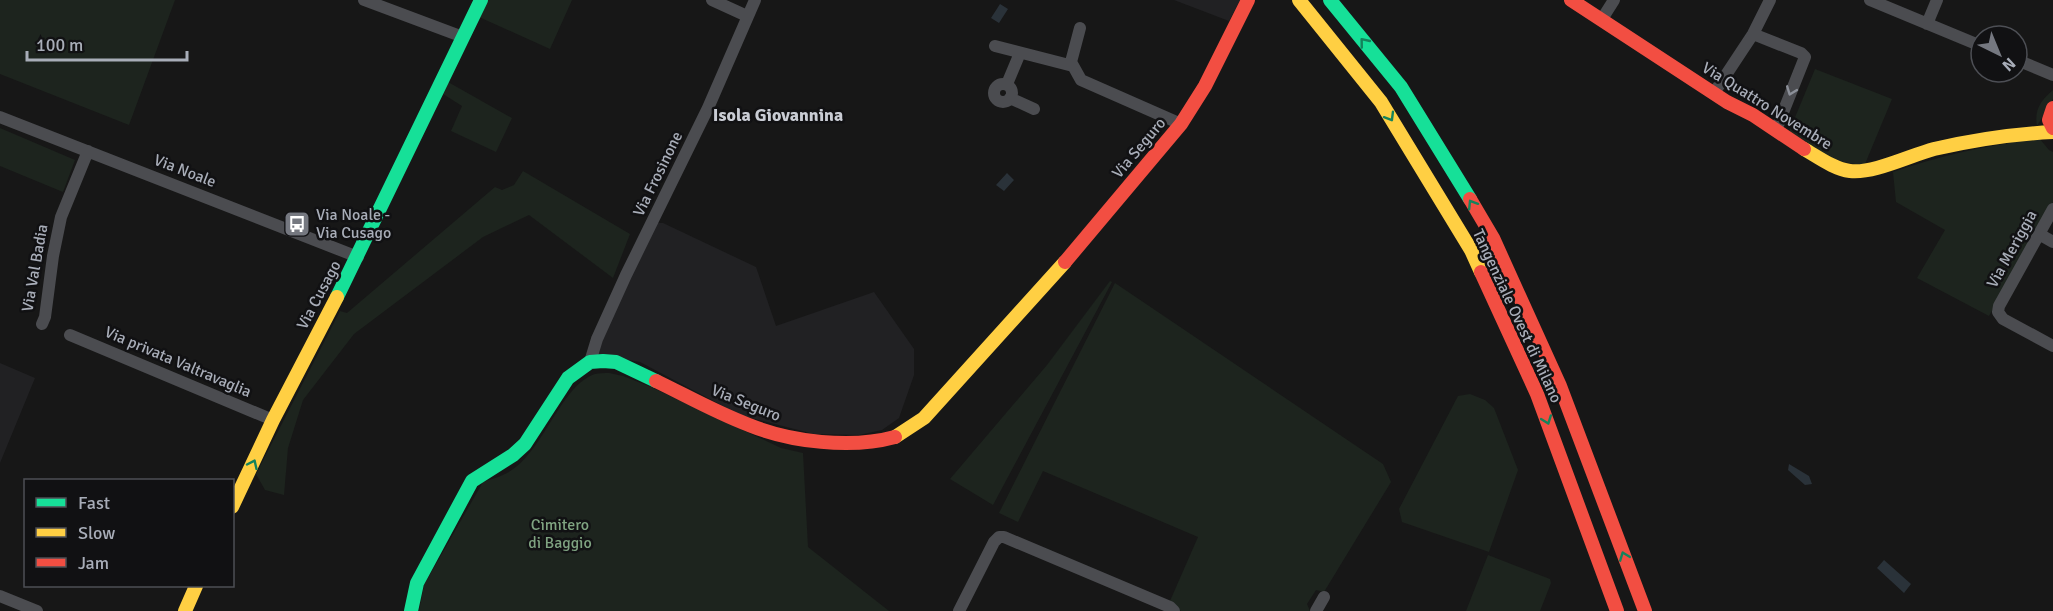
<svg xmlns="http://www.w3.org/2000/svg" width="2053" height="611" viewBox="0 0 2053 611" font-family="Signika,sans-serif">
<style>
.built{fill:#212123}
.green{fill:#1d241e}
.water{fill:#2a3239}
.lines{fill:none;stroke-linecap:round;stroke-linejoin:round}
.street{stroke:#4b4c50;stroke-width:12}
.fast{stroke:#16e098;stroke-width:14}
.slow{stroke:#ffcf43;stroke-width:14}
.jam{stroke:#f24e42;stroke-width:14}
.oneway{stroke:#14835c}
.oneway2{stroke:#8c9099}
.labels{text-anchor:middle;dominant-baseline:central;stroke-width:5;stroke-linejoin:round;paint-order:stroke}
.street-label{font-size:16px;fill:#a8adb8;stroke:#111113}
.poi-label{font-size:16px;fill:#a8adb8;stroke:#111113;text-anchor:start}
.park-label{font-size:16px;fill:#7fa381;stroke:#111113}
.neighbourhood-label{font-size:18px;font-weight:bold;fill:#c9ccd4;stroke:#111113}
</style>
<rect width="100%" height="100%" fill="#171717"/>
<!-- built -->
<path class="built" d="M1174 0H1240L1229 21Z
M657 223H663L756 267 776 326 874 292 914 349V375L899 418 882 430 859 435 814 434 740 415 640 362 598 355V344Z
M0 363 35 378 0 463Z"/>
<!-- green -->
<path class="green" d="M0 0H175L129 125 0 74Z
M487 0H572L550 49 479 17Z
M1815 69 1892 99 1865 164C1836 166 1812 147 1789 132Z
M448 82 512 118 496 152 451 131 462 106 443 94Z
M2053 90V99L2037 126C2034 110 2041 100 2053 90Z
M0 128 75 160 63 192 0 166Z
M2039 138 2049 150 2053 152V202L1989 316 1917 278 1945 230 1896 202 1893 172C1941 155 1988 146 2039 138Z
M523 171 630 234 613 278 529 215 483 237 354 334 303 400 288 448 284 495 265 490 256 474 340 311 347 313 495 187 502 190 514 185Z
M1110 281 1112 282 993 505 950 479 1047 365Z
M1115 283 1383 464 1391 482 1324 592 1316 590 1307 604 1310 611H1181L1170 601 1198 537 1043 471 1018 522 999 513Z
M609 373 623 376 651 387 781 448 803 453 808 547 889 611H419L424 585 483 482C490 479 498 478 505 474 543 456 559 386 595 374 599 373 605 373 609 373Z
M1470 394 1485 400 1494 408 1518 470 1489 552 1402 522 1399 509 1458 396Z
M1488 555 1550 579 1551 583 1540 611H1466Z"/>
<!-- water -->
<path class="water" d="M1000 4 1008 9 999 23 991 18Z
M1007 173 1014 180 1004 191 996 185Z
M1789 464 1809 476 1812 484 1805 485 1788 470Z
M1884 560 1911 584 1904 593 1877 568Z"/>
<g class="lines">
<!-- street -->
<path class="street" d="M364 0 463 37
M712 0 747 16
M1870 0 1981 46
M1602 19 1614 0
M1927 24 1937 0
M1080 28 1071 62 1081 80 1181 124
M1753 34 1801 53 1805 57 1776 130
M995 46 1073 66
M2017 60 2053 75
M994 93a9 9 0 1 1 18 0a9 9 0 1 1-18 0Z
M1007 84 1020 53
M1714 93 1753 34 1770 0
M1010 98 1034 109
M0 117 358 257
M2053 209 1999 306 1998 312 2003 319 2053 346
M2039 234 2053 242
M42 324 45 317 53 256 61 217 88 151
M70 335 273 420
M590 362 597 339 626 275 708 108 755 0
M0 596 37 611
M959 611 994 542 999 537H1004L1170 607 1174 611
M1316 611 1324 597"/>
<!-- fast -->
<path class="fast" d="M1330 0 1401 87 1470 199
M337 297 481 0
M411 611 417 583 472 481 513 455 525 444 568 378 590 362 603 361 616 362 656 381"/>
<!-- slow -->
<path class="slow" d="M1299 0 1381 102 1471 250 1481 272
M1804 149C1818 157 1834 169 1850 171 1873 174 1911 155 1934 149 1973 140 2013 134 2053 132
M895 437 924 418 1065 262
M232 507 273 420 337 297
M185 611 196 586"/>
<!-- jam -->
<path class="jam" d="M1571 0 1727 102 1753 115 1804 149
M2053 108 2049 120 2053 128
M1470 199 1493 238 1560 386 1645 611
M1065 262 1181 124 1205 86 1248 0
M1481 272 1537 394 1617 611
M656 381C687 396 717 413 749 425 791 442 851 449 895 437"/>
</g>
<!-- one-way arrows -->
<defs><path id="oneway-chevron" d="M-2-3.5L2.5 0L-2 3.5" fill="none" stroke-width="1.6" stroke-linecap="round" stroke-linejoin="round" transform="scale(1.5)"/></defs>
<g class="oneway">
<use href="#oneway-chevron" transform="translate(1364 42) rotate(-129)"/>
<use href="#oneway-chevron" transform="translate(1390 117) rotate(59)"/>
<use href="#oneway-chevron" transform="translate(1472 204) rotate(-122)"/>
<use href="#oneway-chevron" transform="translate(1547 420) rotate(70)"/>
<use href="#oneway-chevron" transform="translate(253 464) rotate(-65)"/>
<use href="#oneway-chevron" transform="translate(1624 556) rotate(-111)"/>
</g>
<use class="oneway2" href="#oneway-chevron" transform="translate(1791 91) rotate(111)"/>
<!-- icons -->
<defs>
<g id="bus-square" transform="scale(1.35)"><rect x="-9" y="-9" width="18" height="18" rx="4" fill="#757880" stroke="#111113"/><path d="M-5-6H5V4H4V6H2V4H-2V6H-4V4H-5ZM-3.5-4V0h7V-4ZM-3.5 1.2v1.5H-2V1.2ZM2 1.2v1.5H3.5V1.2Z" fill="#fff"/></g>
</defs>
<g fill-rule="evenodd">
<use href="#bus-square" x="297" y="224"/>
</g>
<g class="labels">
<!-- street labels -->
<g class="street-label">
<text transform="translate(1767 106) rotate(32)">Via Quattro Novembre</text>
<text transform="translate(1139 148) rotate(-50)">Via Seguro</text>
<text transform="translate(185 171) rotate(21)">Via Noale</text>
<text transform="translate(658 174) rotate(-64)">Via Frosinone</text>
<text transform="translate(2012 249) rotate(-61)">Via Meriggia</text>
<text transform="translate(35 268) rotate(-80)">Via Val Badia</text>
<text transform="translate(319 295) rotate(-62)">Via Cusago</text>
<text transform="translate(1517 316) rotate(65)">Tangenziale Ovest di Milano</text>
<text transform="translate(178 362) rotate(23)">Via privata Valtravaglia</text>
<text transform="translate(746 403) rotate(22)">Via Seguro</text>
</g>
<!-- poi labels -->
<g class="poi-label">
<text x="316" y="215">Via Noale -<tspan x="316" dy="18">Via Cusago</tspan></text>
</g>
<!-- park labels -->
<g class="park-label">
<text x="560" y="525">Cimitero<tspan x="560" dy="18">di Baggio</tspan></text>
</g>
<!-- neighbourhood labels -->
<g class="neighbourhood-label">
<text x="778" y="115">Isola Giovannina</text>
</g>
</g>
<!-- legend -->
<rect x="24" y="479" width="210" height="108" fill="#111113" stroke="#4d4f55" stroke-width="1.5"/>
<rect x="36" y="498" width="30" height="9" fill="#16e098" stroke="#4d4f55" stroke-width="1.5"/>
<text x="78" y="509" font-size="18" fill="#a8adb8">Fast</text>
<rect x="36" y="528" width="30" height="9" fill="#ffcf43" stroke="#4d4f55" stroke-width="1.5"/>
<text x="78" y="539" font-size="18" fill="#a8adb8">Slow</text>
<rect x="36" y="558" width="30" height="9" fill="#f24e42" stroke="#4d4f55" stroke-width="1.5"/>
<text x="78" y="569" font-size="18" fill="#a8adb8">Jam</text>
<!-- north arrow -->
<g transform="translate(1999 54) rotate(137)"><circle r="28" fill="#111113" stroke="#4d4f55" stroke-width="1.5"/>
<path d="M0-4.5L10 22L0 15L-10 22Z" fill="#757880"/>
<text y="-9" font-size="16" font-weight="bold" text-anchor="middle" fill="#a8adb8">N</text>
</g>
<!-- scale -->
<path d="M27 51v9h160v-9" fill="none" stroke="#a8adb8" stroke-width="3"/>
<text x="36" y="51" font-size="18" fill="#a8adb8" stroke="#111113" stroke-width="4.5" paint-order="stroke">100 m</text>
</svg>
